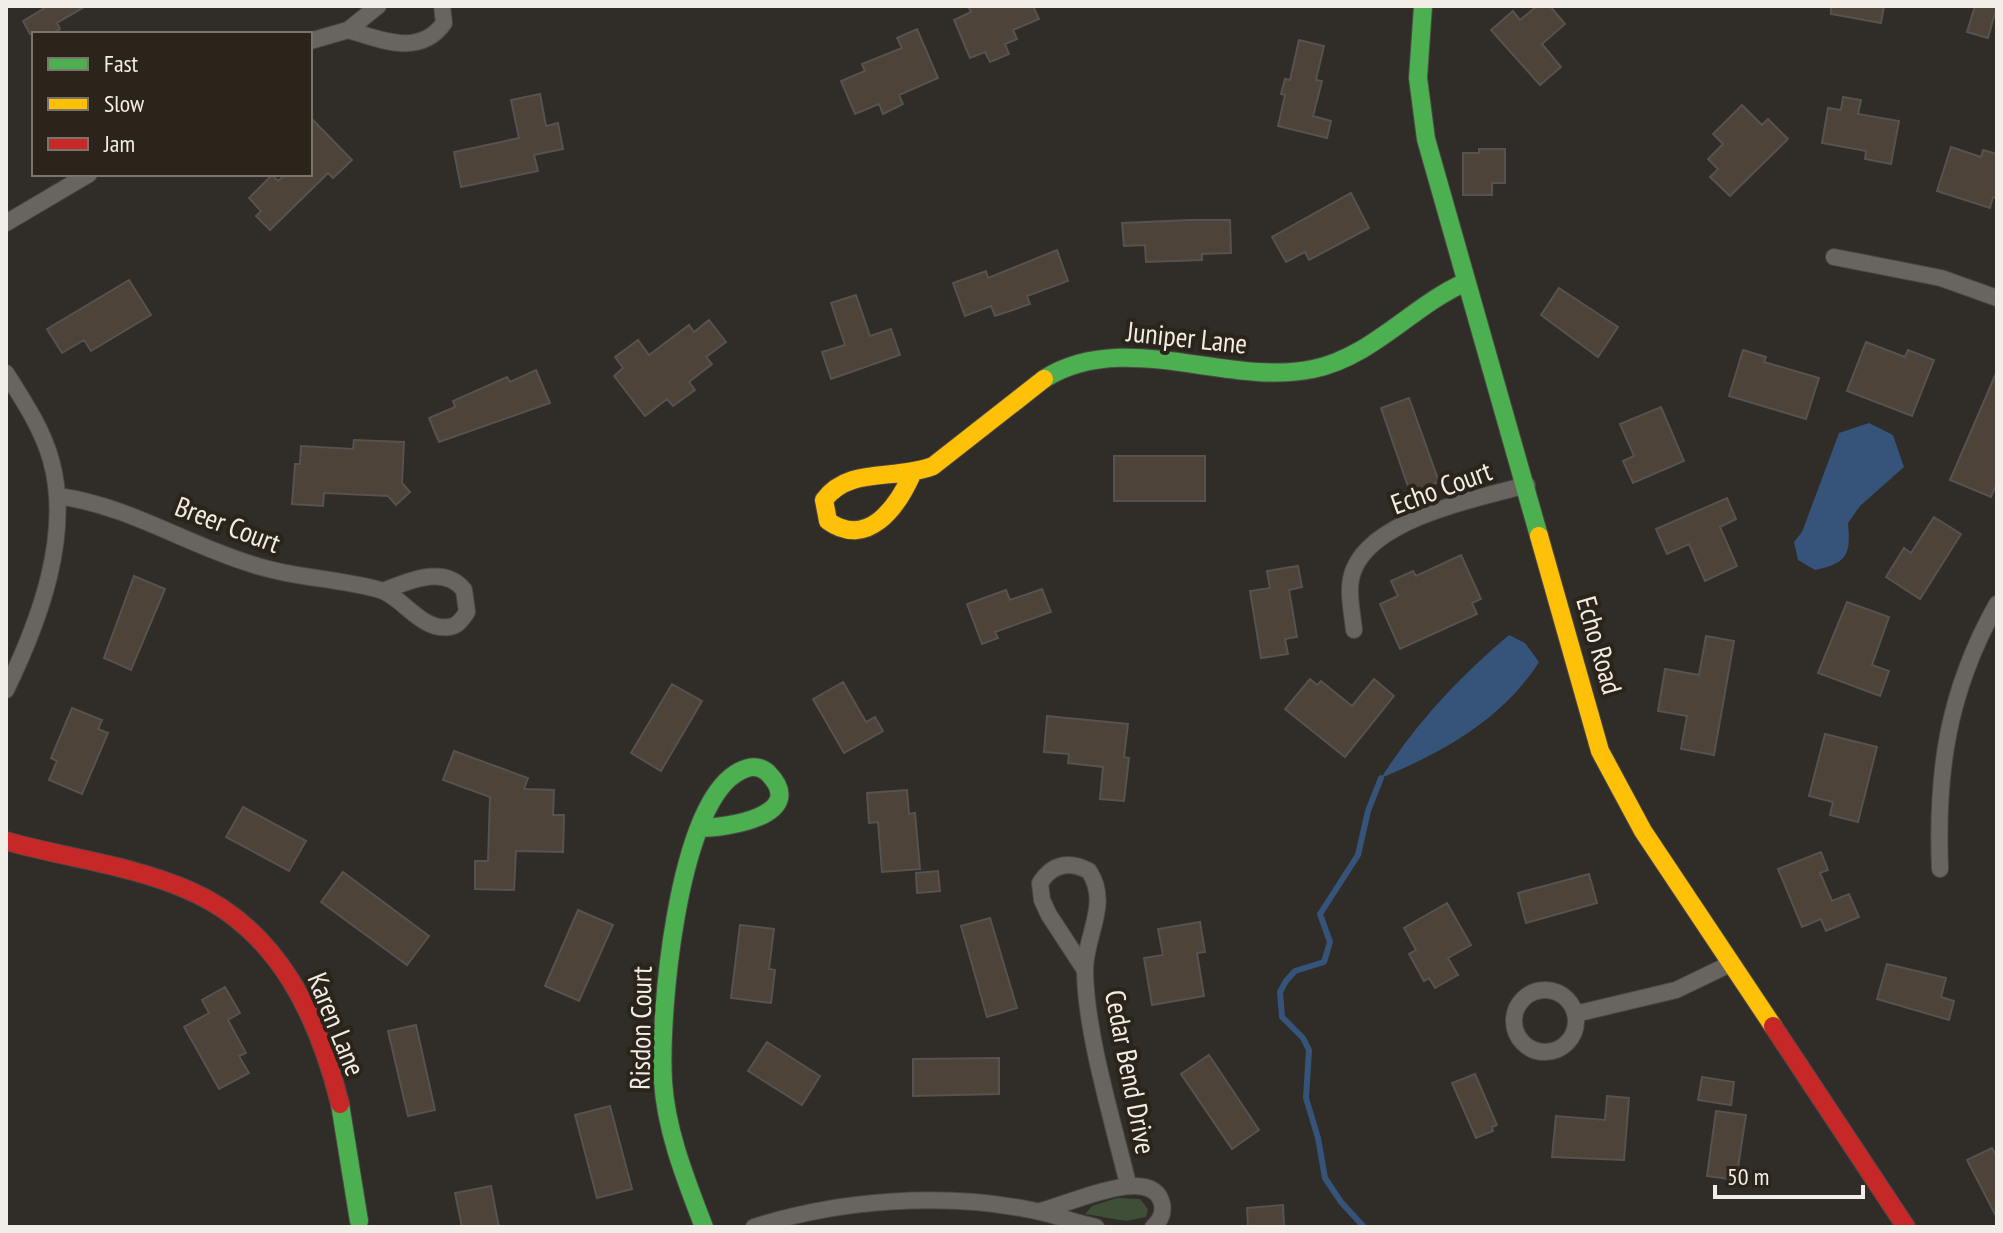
<svg xmlns="http://www.w3.org/2000/svg" width="2003" height="1233" viewBox="0 0 2003 1233" font-family="'PT Sans Narrow',sans-serif">
<style>
.green{fill:#3e4e37}
.water{fill:#365379}
.lines{fill:none;stroke-linecap:round;stroke-linejoin:round}
.stream{stroke:#365379;stroke-width:6}
.building{fill:#4d4339;stroke:#56524f;stroke-width:2}
.street-casing{stroke:#4c4845;stroke-width:18}
.fast-casing{stroke:#4c4845;stroke-width:20}
.slow-casing{stroke:#4c4845;stroke-width:20}
.jam-casing{stroke:#4c4845;stroke-width:20}
.street{stroke:#686561;stroke-width:16}
.fast{stroke:#4caf50;stroke-width:18}
.slow{stroke:#ffc107;stroke-width:18}
.jam{stroke:#c62828;stroke-width:18}
.labels{text-anchor:middle;dominant-baseline:central;stroke-width:8;stroke-linejoin:round;paint-order:stroke}
.street-label{font-size:28px;fill:#f2ede7;stroke:#2a241a}
</style>
<rect width="100%" height="100%" fill="#302c28"/>
<!-- green -->
<path class="green" d="M1117 1198 1140 1199 1148 1209 1146 1217 1126 1221 1085 1214 1092 1206Z"/>
<!-- water -->
<path class="water" d="M1869 423 1893 435 1904 467 1860 506 1848 523C1851 555 1847 563 1815 570L1798 560 1794 542 1802 532 1839 433Z
M1509 635 1525 643 1539 662C1503 719 1442 753 1381 778 1417 722 1459 677 1509 635Z"/>
<g class="lines">
<!-- stream -->
<path class="stream" d="M1364 1227 1341 1202 1325 1178 1318 1138 1306 1098 1309 1050 1303 1038 1282 1017 1280 992 1286 981 1295 971 1324 962 1330 942 1320 914 1358 855 1368 811 1381 778"/>
</g>
<!-- building -->
<path class="building" d="M48 6H86L57 23 60 29 51 34H30L23 21Z
M968 6H1033L1039 19 1013 30 1017 39 1005 44 1009 54 990 62 985 52 970 58 954 20 971 12Z
M1537 6H1550L1565 24 1542 44 1561 67 1540 85 1491 30 1513 11 1520 20Z
M1831 6H1884L1881 23 1831 14Z
M1975 6H1997L1988 38 1967 32Z
M917 29 938 78 899 95 903 104 883 114 879 104 855 114 841 81 865 71 862 64 902 48 897 38Z
M1299 40 1324 46 1316 80 1322 81 1313 116 1331 121 1327 138 1278 126 1285 95 1281 94 1285 79 1290 80Z
M540 94 546 126 558 123 563 149 534 155 538 171 461 187 454 152 519 138 511 100Z
M1843 97 1861 100 1858 114 1899 121 1891 164 1865 159 1866 151 1822 143 1828 108 1841 110Z
M1742 105 1762 125 1768 119 1788 139 1730 196 1710 177 1718 169 1708 159 1723 144 1713 134Z
M310 117 352 160 333 178 328 173 270 230 256 216 261 211 249 198 272 175 278 181 286 174H310Z
M1951 147 1981 157 1983 150 1997 154V198L1993 197 1990 208 1937 191Z
M1479 149H1505V183H1492V195H1463V153H1479Z
M1351 193 1369 228 1309 260 1305 252 1286 262 1272 237Z
M1190 220H1230L1231 253 1202 254V260L1146 262 1145 245 1124 246 1122 223Z
M1057 250 1068 281 1027 296 1030 304 995 316 991 306 965 316 953 283 986 271 988 278Z
M129 280 151 315 91 351 84 340 62 353 47 329Z
M1559 288 1618 327 1598 357 1541 315Z
M856 295 870 336 891 329 900 355 831 379 822 352 845 345 831 303Z
M709 320 726 342 706 357 712 364 689 382 695 390 673 406 667 399 645 416 614 376 623 368 615 357 638 340 649 355 689 325 694 332Z
M1866 342 1905 357 1908 350 1934 360 1912 416 1847 391Z
M1743 350 1766 357 1764 362 1819 378 1806 419 1729 396Z
M536 370 550 403 439 442 429 418 455 407 453 401 507 377 510 382Z
M1997 371V483L1991 497 1950 480Z
M1409 398 1439 482 1410 492 1381 408Z
M1661 407 1684 461 1633 483 1623 461 1634 456 1620 424Z
M354 440 404 442 402 483 410 492 396 505 388 496 324 493 323 506 292 504 295 464H300L301 446 353 449Z
M1114 456H1205V501H1114Z
M1727 498 1736 519 1720 527 1737 566 1705 581 1689 544 1667 554 1656 529Z
M1934 517 1961 534 1920 599 1886 577 1904 548 1911 553Z
M1461 555 1481 599 1472 603 1477 614 1400 649 1380 604 1398 596 1391 581 1413 571 1416 576Z
M1298 566 1302 587 1289 590 1297 637 1285 639 1288 654 1261 658 1250 591 1270 588 1267 571Z
M134 576 165 589 131 670 104 658Z
M1042 589 1051 612 995 632 998 638 982 644 967 604 1006 590 1010 600Z
M1847 602 1889 617 1872 665 1889 671 1880 696 1818 673Z
M1706 636 1734 641 1714 755 1681 749 1687 716 1658 711 1665 669 1699 675Z
M1310 679 1317 685 1321 681 1352 706 1374 679 1394 696 1345 757 1285 709Z
M843 682 866 722 875 717 883 731 844 753 813 699Z
M672 684 702 701 661 771 631 753Z
M72 708 102 720 98 729 108 733 82 794 49 780 57 761 51 758Z
M1047 716 1128 724 1124 757 1129 758 1124 801 1100 799 1103 767 1068 763 1069 754 1044 752Z
M1825 734 1877 747 1858 822 1830 815 1833 802 1809 796Z
M454 751 528 778 524 789 554 790 553 815H564L563 852 516 851 514 890 475 889V861H488L490 797 443 780Z
M907 790 909 814 915 813 920 869 882 872 878 822 869 823 867 793Z
M243 807 306 841 289 871 226 837Z
M1821 852 1828 870 1820 873 1832 901 1849 894 1859 917 1826 931 1821 919 1802 927 1778 869Z
M938 871 940 891 917 893 916 873Z
M343 872 429 936 407 965 321 902Z
M1589 874 1597 903 1526 923 1518 893Z
M1447 903 1471 945 1448 958 1458 975 1435 988 1429 978 1424 981 1409 954 1416 950 1404 928Z
M578 910 613 925 579 1001 545 986Z
M990 918 1017 1008 987 1017 961 926Z
M1200 922 1205 952 1197 953 1204 996 1152 1005 1144 958 1163 955 1158 929Z
M740 925 774 929 769 969 775 970 771 1003 731 998Z
M1887 964 1946 978 1941 997 1954 1001 1949 1020 1877 999Z
M225 987 240 1013 228 1020 246 1053 239 1056 249 1073 219 1089 184 1027 209 1013 202 1000Z
M416 1025 435 1110 408 1116 388 1031Z
M767 1042 820 1076 802 1105 748 1071Z
M1209 1055 1259 1130 1232 1149 1181 1074Z
M999 1058V1094L913 1096V1059Z
M1475 1074 1497 1125 1492 1127 1493 1131 1476 1138 1452 1083Z
M1702 1077 1734 1082 1731 1105 1698 1100Z
M1607 1096 1629 1098 1624 1160 1552 1157 1556 1116 1605 1120Z
M610 1106 632 1189 597 1198 575 1115Z
M1716 1111 1746 1115 1736 1180 1707 1176Z
M1992 1148 1997 1157V1218L1967 1160Z
M491 1186 499 1227H462L455 1193Z
M1283 1205 1284 1227H1248L1247 1208Z"/>
<g class="lines">
<!-- street casing -->
<g class="street-casing">
<path id="street" d="M348 30C382 40 420 57 444 23L442 6
M310 41 348 30 378 6
M6 223 89 174
M1834 257 1941 278 1997 298
M6 373C23 400 42 428 51 460 72 535 39 622 6 690
M58 496C128 506 182 542 248 563 291 578 337 578 380 590 403 597 421 631 449 627 458 626 462 619 467 612L464 590C444 564 407 582 383 591
M1354 630C1352 610 1346 587 1354 569 1375 518 1478 498 1527 485
M1940 869C1936 771 1948 691 1997 604
M1085 970 1049 915 1042 900 1040 883C1052 864 1069 860 1089 871 1111 905 1084 936 1085 972 1086 1034 1113 1122 1128 1184
M1514 1021a31 31 0 1 1 62 0a31 31 0 1 1-62 0Z
M1575 1014 1676 990 1730 964
M1040 1211C1066 1206 1153 1162 1162 1204 1164 1214 1160 1221 1153 1227
M754 1227C841 1199 947 1192 1036 1211 1056 1215 1075 1223 1096 1227"/>
</g>
<!-- fast casing -->
<g class="fast-casing">
<path id="fast" d="M1423 6 1418 78 1426 139 1539 536
M1044 379C1124 328 1226 387 1313 369 1372 357 1413 305 1466 282
M700 828C725 828 810 816 768 773 757 763 746 767 735 774 677 812 659 1014 663 1081 666 1131 686 1180 704 1227
M340 1104 359 1221"/>
</g>
<!-- slow casing -->
<g class="slow-casing">
<path id="slow" d="M912 474C897 508 867 549 828 521L824 500C849 466 894 481 933 466L1044 379
M1539 536 1600 751 1643 831 1773 1026"/>
</g>
<!-- jam casing -->
<g class="jam-casing">
<path id="jam" d="M6 841C66 858 131 865 188 890 277 928 318 1015 340 1104
M1773 1026 1906 1227"/>
</g>
<!-- street -->
<use href="#street" class="street"/>
<!-- fast -->
<use href="#fast" class="fast"/>
<!-- slow -->
<use href="#slow" class="slow"/>
<!-- jam -->
<use href="#jam" class="jam"/>
</g>
<g class="labels">
<!-- street labels -->
<g class="street-label">
<text transform="translate(1187 337) rotate(6)">Juniper Lane</text>
<text transform="translate(1441 487) rotate(-20)">Echo Court</text>
<text transform="translate(228 524) rotate(21)">Breer Court</text>
<text transform="translate(1600 645) rotate(74)">Echo Road</text>
<text transform="translate(337 1024) rotate(68)">Karen Lane</text>
<text transform="translate(640 1028) rotate(-89)">Risdon Court</text>
<text transform="translate(1131 1072) rotate(79)">Cedar Bend Drive</text>
</g>
</g>
<!-- border -->
<rect width="2003" height="1233" fill="none" stroke="#f2ede7" stroke-width="16"/>
<!-- legend -->
<rect x="32" y="32" width="280" height="144" fill="#2a241a" stroke="#7a746c" stroke-width="2"/>
<rect x="48" y="58" width="40" height="12" fill="#4caf50" stroke="#7a746c" stroke-width="2"/>
<text x="104" y="72" font-size="24" fill="#f2ede7">Fast</text>
<rect x="48" y="98" width="40" height="12" fill="#ffc107" stroke="#7a746c" stroke-width="2"/>
<text x="104" y="112" font-size="24" fill="#f2ede7">Slow</text>
<rect x="48" y="138" width="40" height="12" fill="#c62828" stroke="#7a746c" stroke-width="2"/>
<text x="104" y="152" font-size="24" fill="#f2ede7">Jam</text>
<!-- scale -->
<path d="M1715 1185v12h148v-12" fill="none" stroke="#f2ede7" stroke-width="4"/>
<text x="1727" y="1185" font-size="24" fill="#f2ede7" stroke="#2a241a" stroke-width="6" paint-order="stroke">50 m</text>
</svg>
